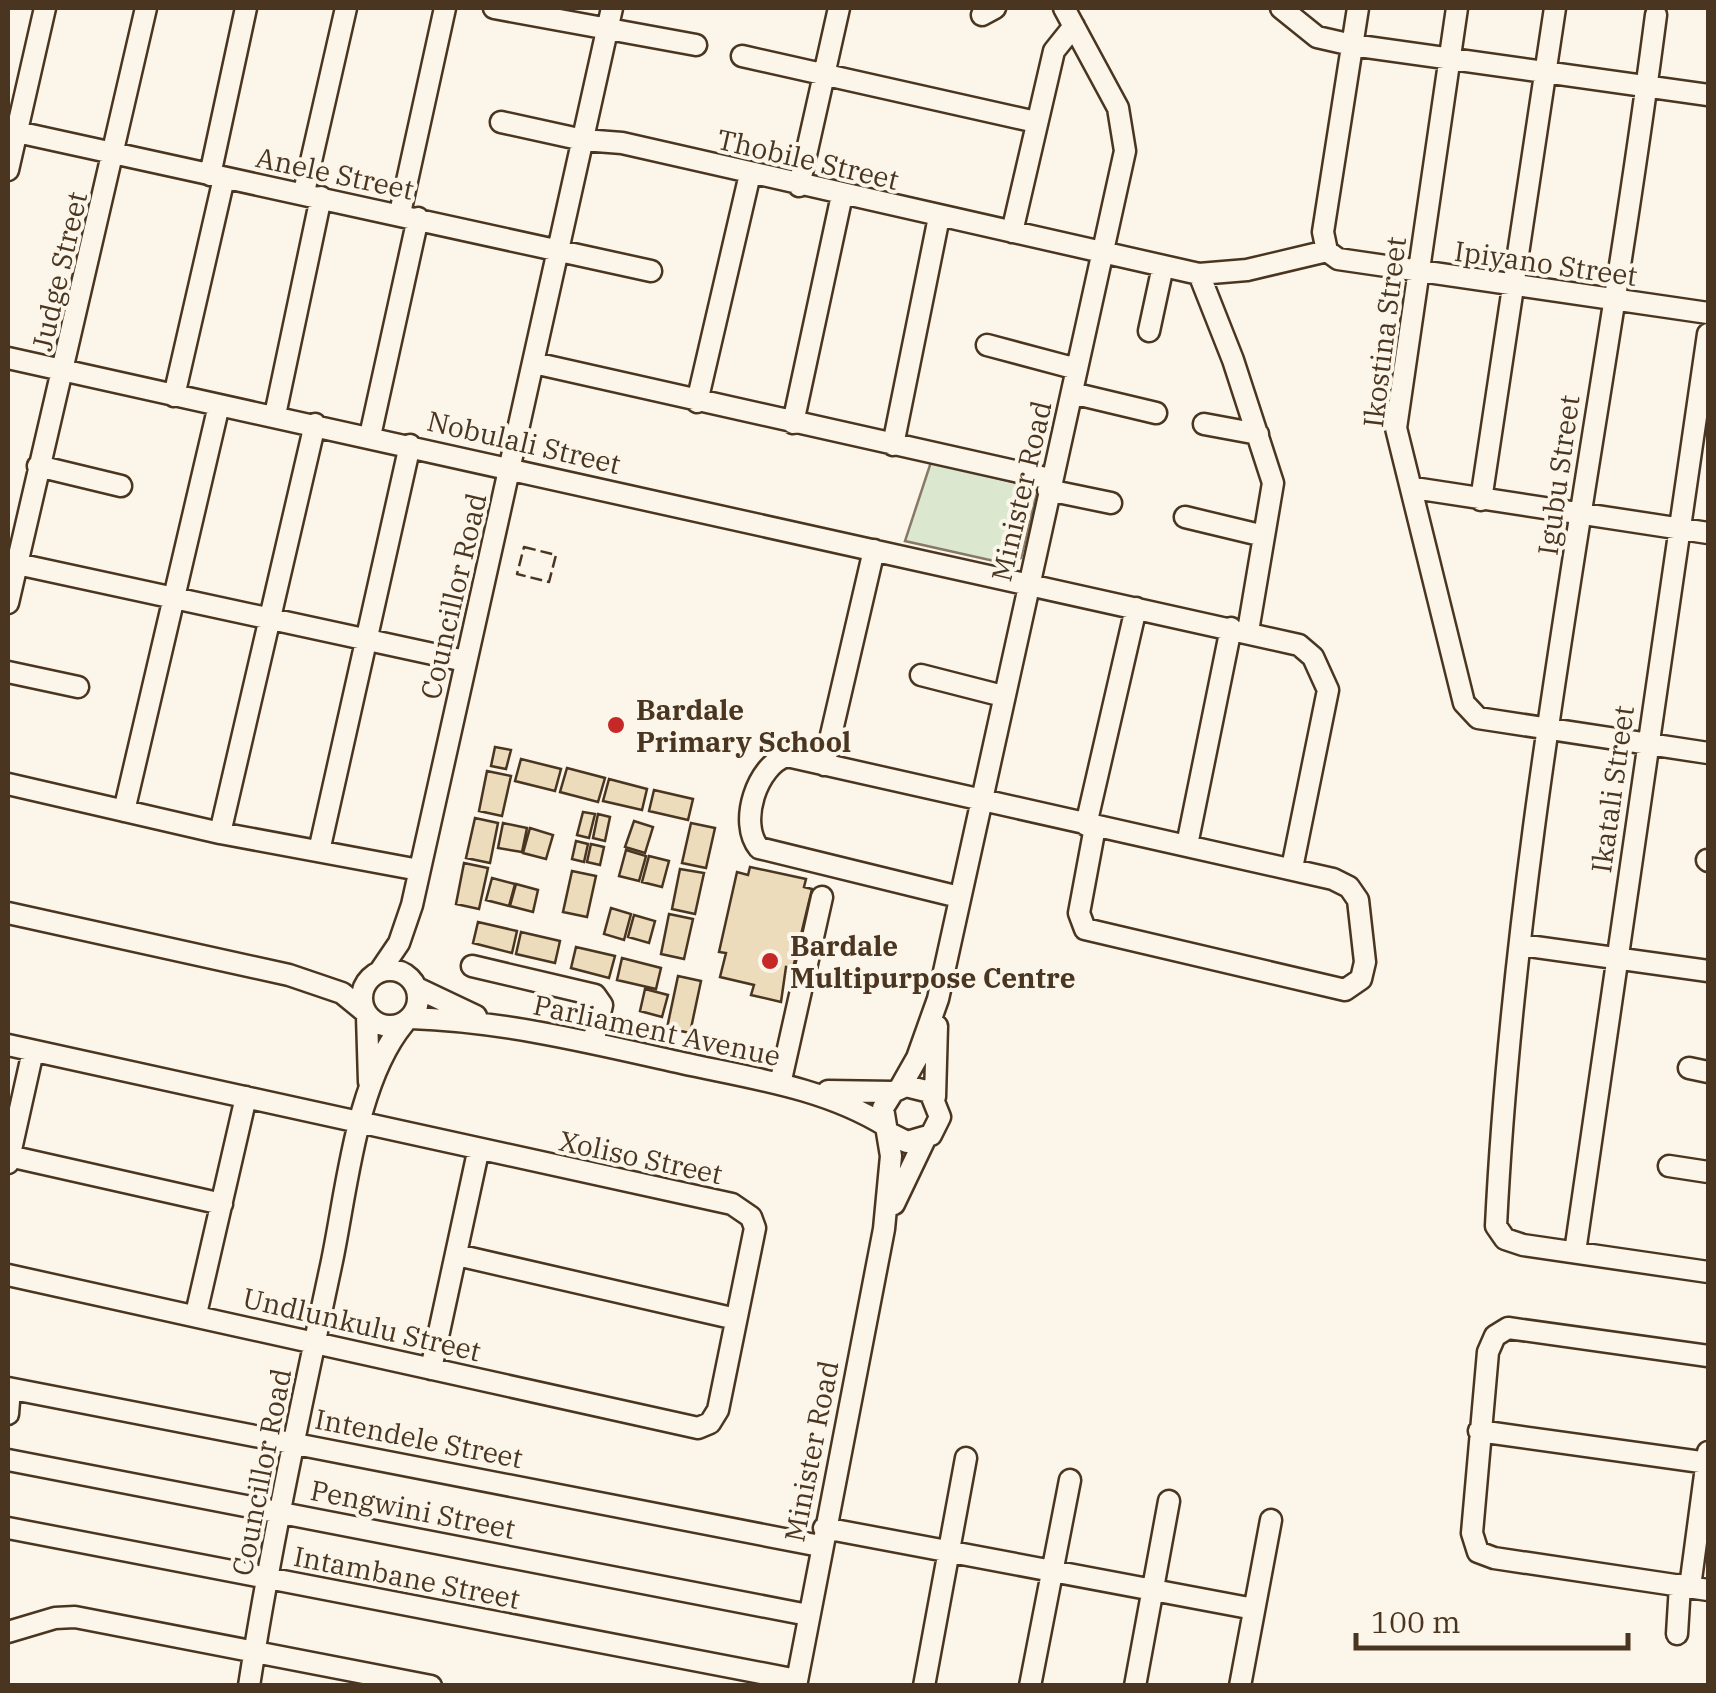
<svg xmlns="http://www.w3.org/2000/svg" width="1716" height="1693" viewBox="0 0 1716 1693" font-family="'IBM Plex Serif',serif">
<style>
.green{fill:#dce7d0;stroke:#887966;stroke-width:2.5}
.building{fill:#ecdcbc;stroke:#4a3520;stroke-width:2.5}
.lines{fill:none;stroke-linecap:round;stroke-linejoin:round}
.minor-casing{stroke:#4a3520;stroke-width:25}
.minor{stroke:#fbf6e9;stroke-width:20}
.fence{stroke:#4a3520;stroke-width:2.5;stroke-dasharray:12 5;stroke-linecap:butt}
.poi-dot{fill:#c62828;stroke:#fbf6e9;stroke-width:4}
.labels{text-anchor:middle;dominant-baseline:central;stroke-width:8;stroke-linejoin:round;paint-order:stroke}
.street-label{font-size:28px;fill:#4a3520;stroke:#fbf6e9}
.poi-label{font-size:28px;font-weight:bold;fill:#4a3520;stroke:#fbf6e9;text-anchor:start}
</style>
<rect width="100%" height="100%" fill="#fbf6e9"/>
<!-- green -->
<path class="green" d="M931 462 1030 486 1036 497 1021 558 1003 563 905 541Z"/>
<!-- building -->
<path class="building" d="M495 747 511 750 506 769 491 766Z
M521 759 561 769 555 791 515 781Z
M567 768 605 778 598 802 560 792Z
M487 771 511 776 502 816 479 811Z
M609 779 647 789 642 810 603 801Z
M654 790 693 799 688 820 649 811Z
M583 812 595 814 589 838 577 835Z
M598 814 610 817 605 841 593 838Z
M475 818 498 823 490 863 466 858Z
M634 821 653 827 645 853 625 847Z
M503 823 527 828 522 852 498 848Z
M691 823 715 828 706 868 682 863Z
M530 828 553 835 546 859 523 853Z
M576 841 588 844 584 862 572 859Z
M591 844 604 847 600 865 587 862Z
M626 850 646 856 639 881 619 876Z
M649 856 669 861 662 887 642 882Z
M464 863 488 868 479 909 456 904Z
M750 867 806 879 804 887 812 889 793 968 786 967 781 1002 751 995 754 985 720 977 726 953 719 952 737 872 748 875Z
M680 869 704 873 695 914 672 909Z
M572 871 596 876 587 917 563 912Z
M492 878 515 884 509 906 486 900Z
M516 884 538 890 533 912 510 906Z
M611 908 631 914 624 940 604 934Z
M669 914 693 919 684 959 661 954Z
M634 915 655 921 649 943 628 937Z
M478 922 517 931 512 953 473 943Z
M521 932 560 941 555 963 516 954Z
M576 947 615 956 609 978 571 968Z
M622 958 661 968 656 989 617 980Z
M678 976 701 981 690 1033 667 1028Z
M645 989 668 995 662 1017 640 1011Z"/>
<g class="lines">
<!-- minor casing -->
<g class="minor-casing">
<path id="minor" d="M494 8 696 45
M1281 8 1317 37 1352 45 1708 95
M1358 8 1323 232 1327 251 1338 259 1708 313
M1457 8 1396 428 1464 703 1478 718 1708 753
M982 15 995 8
M1656 15C1604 418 1516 819 1496 1226L1505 1239 1523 1245 1708 1272
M742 56 1036 122
M501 122 583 140 622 143 1199 274 1233 360 1273 483 1248 631
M8 130 651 271
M8 170 45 8
M210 175 246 8
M799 186 839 8
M304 192 346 8
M400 213 445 8
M1012 232 1054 51 1074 26
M1199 274 1247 270 1327 251
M1149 331 1163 266
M987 345 1077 369
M8 358 1299 645 1313 657 1328 690 1292 868
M534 363 1050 479
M1072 393 1156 413
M174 396 224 178
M697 402 750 174
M275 415 321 197
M793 423 842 195
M1204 424 1258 434
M370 436 418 218
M893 445 939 217
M38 466 121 486
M1414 488 1708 533
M1048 490 1111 503
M1481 500 1555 8
M1185 517 1264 536
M8 562 465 661
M8 603 146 8
M8 672 78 687
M921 675 1003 696
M824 765 874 550
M8 784 220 833 419 870
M124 811 219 405
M1086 825 1136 608
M220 833 315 424
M1187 845 1231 628
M319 851 410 445
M1707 860 1708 861
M959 897 759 848C738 823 757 765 787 756L1333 879 1349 887 1358 900 1365 962 1361 979 1345 990 1085 929 1079 913 1095 827
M8 913 289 975 342 993 364 1011
M1522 945 1708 971
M472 966 595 995 602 1005 593 1043
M362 998a28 28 0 1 1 56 0a28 28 0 1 1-56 0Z
M380 971 399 943 412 905 612 8
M417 988 476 1016
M367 1016 369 1082
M411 1018C503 1021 593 1043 682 1063 751 1078 825 1088 886 1126
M8 1045 732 1204 751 1217 755 1228 718 1410 710 1423 698 1428 8 1275
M1689 1068 1708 1072
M780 1084 822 897
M900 1088 917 1058 938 999 1125 151 1118 108 1064 8
M828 1091 893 1092
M935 1097 937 1026
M9 1156 222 1204
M8 1163 33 1051
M1669 1166 1708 1172
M894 1204 925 1139
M1575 1252 1708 334
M457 1255 736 1319
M196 1314 246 1097
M1708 1356 1508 1328 1495 1336 1488 1352 1472 1533 1478 1552 1494 1558 1708 1590
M431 1369 478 1152
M8 1388 820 1546
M8 1414 10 1389
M1479 1431 1708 1463
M8 1460 808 1615
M8 1528 797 1680
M824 1528 1254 1609
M1690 1587 1708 1452
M8 1632 55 1618 75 1617 431 1686
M1677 1634 1680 1585
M249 1686C271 1543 302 1402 332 1261 347 1189 356 1081 404 1023
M796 1686 884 1229 891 1156 883 1108 893 1092 906 1086 930 1092 940 1117 931 1135 907 1142 891 1134
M924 1686 966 1458
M1030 1686 1070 1480
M1135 1686 1169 1501
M1240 1686 1271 1520"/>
</g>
<!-- minor -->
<use href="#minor" class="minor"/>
<!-- fence -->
<path class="fence" d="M524 547 556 555 549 582 517 574Z"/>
</g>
<!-- markers -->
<g class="poi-dot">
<circle cx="616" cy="725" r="10"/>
<circle cx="770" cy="961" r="10"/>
</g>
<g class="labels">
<!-- street labels -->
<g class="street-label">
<text transform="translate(808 159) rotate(13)">Thobile Street</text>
<text transform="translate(335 173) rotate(12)">Anele Street</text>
<text transform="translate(1546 263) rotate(8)">Ipiyano Street</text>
<text transform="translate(59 271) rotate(-77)">Judge Street</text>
<text transform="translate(1384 332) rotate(-83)">Ikostina Street</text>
<text transform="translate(524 442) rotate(13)">Nobulali Street</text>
<text transform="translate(1558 475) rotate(-82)">Igubu Street</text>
<text transform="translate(1021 491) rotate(-77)">Minister Road</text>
<text transform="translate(453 596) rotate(-77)">Councillor Road</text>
<text transform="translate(1612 789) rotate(-82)">Ikatali Street</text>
<text transform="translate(657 1030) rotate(12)">Parliament Avenue</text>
<text transform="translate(641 1157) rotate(12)">Xoliso Street</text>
<text transform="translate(362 1324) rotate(13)">Undlunkulu Street</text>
<text transform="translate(419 1438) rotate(11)">Intendele Street</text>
<text transform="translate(811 1451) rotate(-79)">Minister Road</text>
<text transform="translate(261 1472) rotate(-79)">Councillor Road</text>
<text transform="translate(413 1509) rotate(11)">Pengwini Street</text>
<text transform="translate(407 1577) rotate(11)">Intambane Street</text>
</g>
<!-- poi labels -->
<g class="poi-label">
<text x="636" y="709">Bardale<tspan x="636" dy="32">Primary School</tspan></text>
<text x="790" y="945">Bardale<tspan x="790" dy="32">Multipurpose Centre</tspan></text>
</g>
</g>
<!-- border -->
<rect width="1716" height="1693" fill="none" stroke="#4a3520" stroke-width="20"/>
<!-- scale -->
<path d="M1356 1633v15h272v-15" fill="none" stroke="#4a3520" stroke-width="5"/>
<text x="1371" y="1633" font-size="30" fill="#4a3520" stroke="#fbf6e9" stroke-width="8" paint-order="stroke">100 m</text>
</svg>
